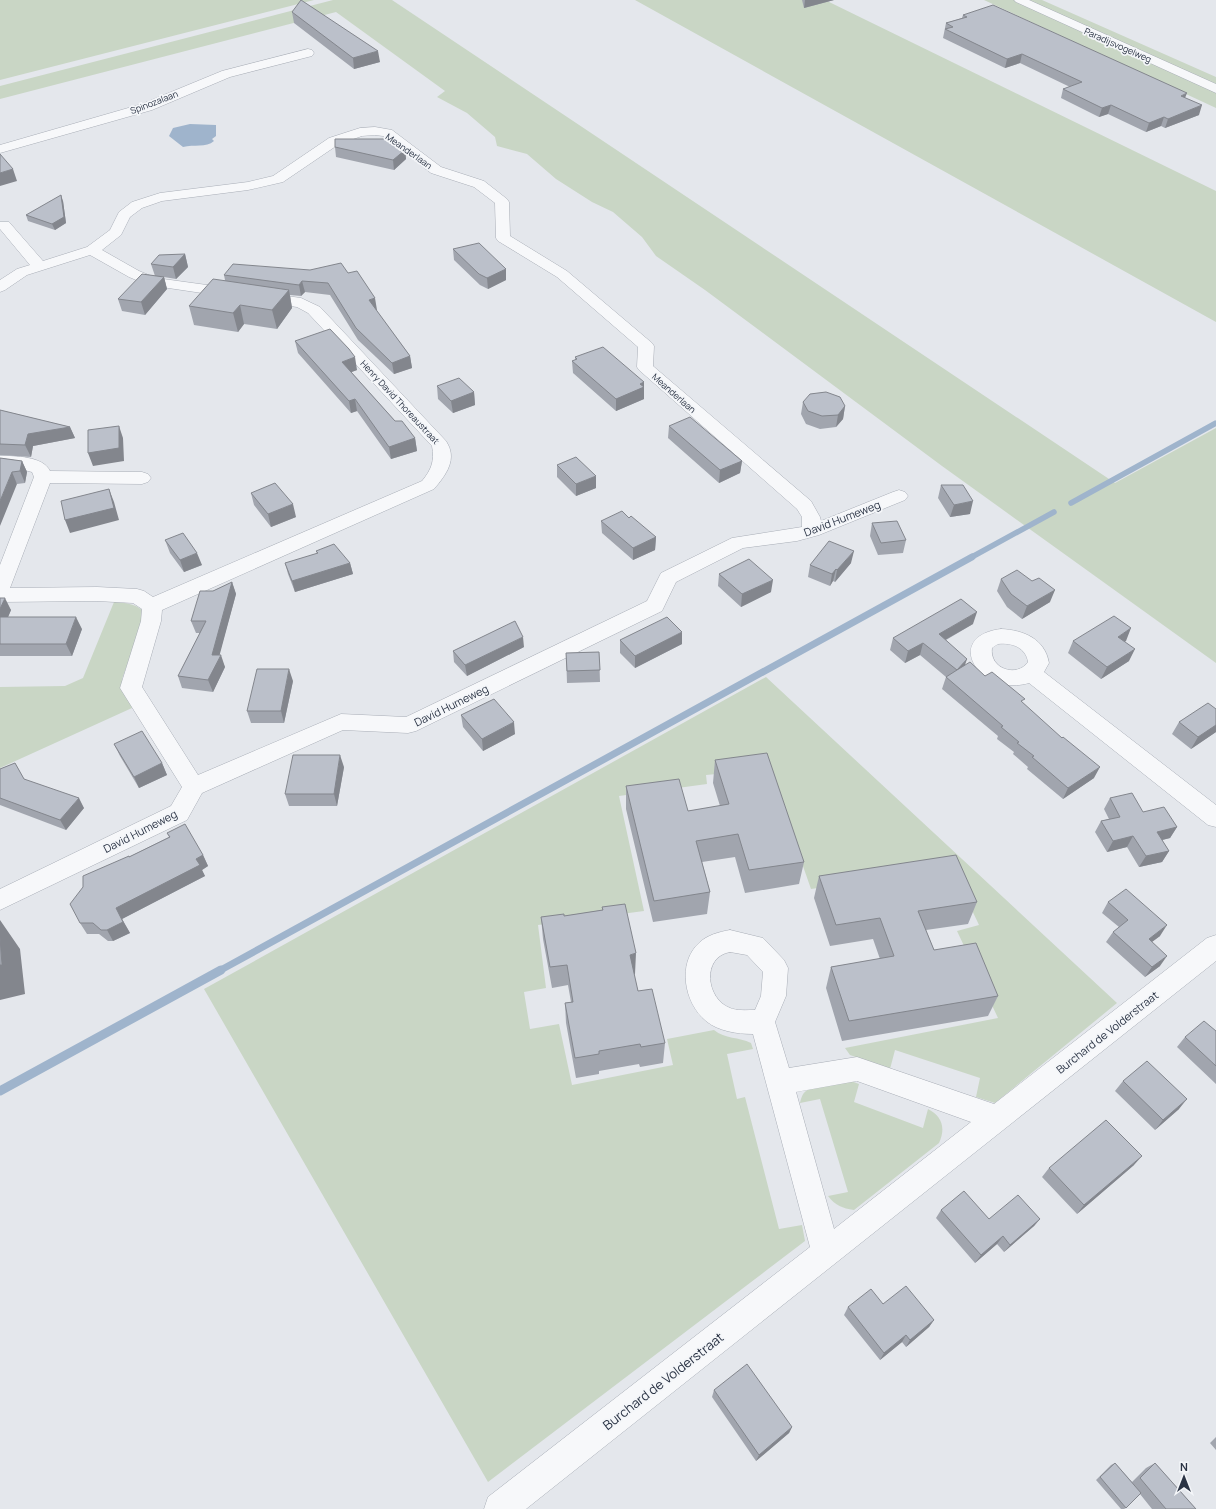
<svg xmlns="http://www.w3.org/2000/svg" width="1216" height="1509" viewBox="0 0 1216 1509" font-family="Manrope,sans-serif">
<style>
.green{fill:#c9d6c5}
.water{fill:#9fb4cc}
.lines{fill:none;stroke-linecap:round;stroke-linejoin:round}
.stream-far2{stroke:#9fb4cc;stroke-width:5.5}
.stream-far1{stroke:#9fb4cc;stroke-width:7}
.stream{stroke:#9fb4cc;stroke-width:9}
.minor-casing{stroke:#a9aeb7;stroke-width:1}
.minor{fill:#f7f8fa;fill-rule:evenodd}
.wall{fill:#a1a5ae}
.shaded-wall{fill:#83868d}
.building{fill:#bbc0ca;stroke:#83868d}
.labels{text-anchor:middle;dominant-baseline:central;stroke-width:3.5;stroke-linejoin:round;paint-order:stroke}
.far-street-label{font-size:9px;fill:#2b3445;stroke:#f4f6f9}
.street-label{font-size:11px;fill:#2b3445;stroke:#f4f6f9}
.near-street-label{font-size:13px;fill:#2b3445;stroke:#f4f6f9}
</style>
<rect width="100%" height="100%" fill="#e4e7ec"/>
<!-- green -->
<path class="green" d="M0 0H314L0 80Z
M333 0H392L1115 483 1216 428V663L942 466 705 290 656 256 642 237 613 212 592 202 556 179 527 154 497 146 495 137 467 113 437 97 445 91 336 12 0 99V86Z
M635 0H825L1216 191V322Z
M984 0H1014L1216 92V108Z
M1024 0H1042L1216 77V87Z
M114 602C126 603 134 603 143 611L144 618 122 679 132 708 0 768V687L65 686 83 678Z
M766 677 1117 1003 995 1103 976 1097 980 1078 895 1050 890 1069 850 1055 845 1048 998 1018 957 931 979 925 952 868 811 889 769 769 706 775 707 784 619 796 644 911 538 925 546 988 524 992 530 1029 559 1024 572 1085 673 1065 667 1039 714 1030C725 1039 739 1037 751 1043L753 1049 727 1054 737 1099 745 1097 779 1229 802 1225 805 1241 488 1482 204 989Z
M851 1081 859 1084 854 1102 923 1128 928 1109C942 1116 946 1128 939 1143L854 1210C842 1208 836 1206 828 1196L848 1192 820 1099 800 1103C801 1099 802 1094 806 1091 813 1086 841 1082 851 1081Z"/>
<!-- water -->
<path class="water" d="M190 124 216 125V136L212 139 214 141C206 148 194 144 183 147L169 136 173 128Z"/>
<g class="lines">
<!-- stream-far2 -->
<path class="stream-far2" d="M1071 503 1216 423
M970 558 1054 512"/>
<!-- stream-far1 -->
<path class="stream-far1" d="M219 971 972 557"/>
<!-- stream -->
<path class="stream" d="M0 1091 221 970"/>
<!-- minor casing -->
<g class="minor-casing">
<path id="minor" d="M1014 0H1029L1216 84V93L1016 2Z
M308 49 312 50 314 53 312 56 230 77 152 110 0 153V145L142 104 222 71Z
M375 127 392 130 441 167 484 181 507 199 509 202 510 236 567 271 652 343 654 346 653 366 811 501 820 517 821 521 893 492 899 490 905 492 908 496 905 500 819 535 797 541 743 548 676 582 662 611 416 731 408 733 343 730 202 793 187 820 0 910V889L171 806 182 787 120 688 141 621 142 609 133 603 97 601 0 602V565L34 477 32 472 20 469 0 468V456C15 456 43 456 50 471L142 472 148 474 151 478 148 482 142 484 50 483 10 588 97 587 137 589 144 591 153 597 422 481C431 470 435 461 432 446L308 313 297 307 148 285 129 277 90 255 27 275 5 290 0 292V280L17 269 30 265 0 229V222H9L43 261 87 247 110 230 119 212 132 202 160 193 248 182 273 176 329 138 360 128ZM375 135 383 136 431 173 474 187 495 203 496 238 498 241 557 277 638 347 637 367 639 370 797 509 802 517V527L732 538 661 573 647 601 406 717 341 714 198 775 142 687 161 621 162 610 434 489C446 475 458 459 446 441L320 307 301 298 156 278 139 271 102 250 121 235 130 217 142 208 162 201 248 190 283 182 339 144 362 136Z
M1001 629C1024 630 1045 639 1049 663L1044 672 1216 805V827L1208 825 1029 683C979 698 942 636 1001 629ZM998 644C1012 642 1026 648 1028 662 1017 678 989 669 992 648Z
M730 930 763 938 784 960 788 968 786 996 775 1022 789 1068 857 1057 994 1104 1207 938 1216 935V961L526 1509H484L488 1497 810 1247 753 1034C737 1034 718 1031 706 1021 684 1003 677 963 699 943 707 935 719 932 730 930ZM730 952 747 955 763 972 761 996 755 1010C747 1010 737 1011 730 1008 706 999 701 957 730 952ZM857 1081 971 1122 834 1229 796 1092Z"/>
</g>
<!-- minor -->
<use href="#minor" class="minor"/>
</g>
<!-- wall -->
<path class="wall" d="M802 0H834L804 8Z
M292 12 380 62 354 69 294 23Z
M963 15 1185 98 1199 115 1165 128 1161 126 1146 132 1108 114 1099 117 1061 98 1063 89 1070 87 1020 63 1005 68 943 38 946 23 962 18Z
M335 147 405 150 406 159 394 170 336 157Z
M63 201 66 223 55 230 28 221 26 215Z
M453 249 506 269V280L488 289 480 285 454 260Z
M185 254 188 267 176 279 164 277 167 289 145 315 122 311 118 299 155 276 151 264Z
M310 270 348 273 377 310H376L410 356 412 368 394 374 358 340 330 295 305 292 301 296 290 295 292 308 277 329 244 324 238 332 194 325 189 306 225 280 224 275Z
M295 341 357 370 351 372 395 421 415 438 417 451 391 459 357 411 351 413 298 353Z
M575 357 644 382V399L616 411 573 373 572 361 575 360Z
M437 386 474 392 475 405 453 413 438 399Z
M803 402 845 406 843 419 836 427 820 429 806 424 801 414Z
M0 410 70 427 75 438 33 446 31 457 0 455Z
M669 426 742 461 740 473 719 483 668 438Z
M0 458 22 461 27 472 25 483 17 484Z
M557 465 596 488 576 496 557 477Z
M941 485 970 514 950 517 938 498Z
M251 493 296 517 271 527 254 505Z
M629 518 656 537 655 550 633 560 602 533 601 521Z
M872 523 906 540 903 553 878 555 870 536Z
M165 540 202 565 184 572 170 553Z
M316 551 350 563 353 574 295 592 288 574 285 563 317 554Z
M851 563 835 582 833 581 830 586 808 577 810 565Z
M719 574 771 592 741 607 718 586Z
M1001 579 1050 602 1022 619 1007 607 997 591Z
M232 582 236 594 219 655 225 667 213 692 182 688 178 676 200 633H196L191 621 213 591Z
M0 598 11 610 8 617 82 629 72 656H0Z
M973 624 946 640 965 666 985 676 1023 703 1094 778 1063 799 1027 769 1028 767 1013 754 1014 752 997 739 998 736 942 689 946 677 920 655 905 663 890 650 893 638Z
M620 640 682 644 635 668 620 653Z
M1073 641H1126H1125L1129 661 1101 679 1068 653Z
M524 647 467 676 454 662 453 651Z
M599 652 600 682 567 683 566 653Z
M293 681 284 723H251L247 711Z
M1216 709V732L1191 749 1172 734 1179 722Z
M461 715 515 734 483 751 463 727Z
M114 744 162 763 167 775 139 788 120 756Z
M715 760 804 862 799 884 745 893 735 857 702 862 710 892 707 914 653 922 626 809V786L688 811 720 806 713 783Z
M15 763 24 779 84 808 66 830 0 805V769Z
M344 767 337 806H289L285 794Z
M1110 798 1177 827 1170 838 1162 840 1169 851 1162 862 1139 867 1127 847 1107 852 1095 832 1101 821 1109 819 1104 809Z
M167 833 203 855 208 866 202 870 205 876 122 919 130 933 113 941H108L99 934H87L80 923 129 857 169 837Z
M819 876 977 902 968 924 926 930 934 950 998 996 988 1016 842 1041 826 988 831 967 880 959 873 939 830 946 814 898Z
M1108 902 1160 936 1152 942 1160 966 1145 977 1106 942 1113 932 1119 927 1102 913Z
M602 907 635 974 634 975 638 991 665 1043 663 1063 640 1067 639 1064 599 1071V1074L576 1078 566 1023 565 1003 571 1002 568 985 552 988 543 939 541 917 564 916 602 910Z
M1216 1031V1084L1177 1047 1185 1037Z
M1123 1081 1179 1109 1155 1130 1115 1091Z
M1134 1165 1077 1214 1042 1177 1049 1168Z
M941 1210 989 1219H1040L1034 1226 1004 1252 997 1244 975 1263 936 1218Z
M883 1304 934 1320 929 1327 906 1347 902 1342 880 1360 844 1315 848 1307Z
M714 1390 792 1427 789 1433 756 1461 712 1397Z
M1216 1437V1450L1210 1443Z
M1115 1463 1132 1482 1146 1468 1155 1463 1196 1509H1152L1140 1494 1126 1508 1124 1509H1121L1096 1480 1111 1465Z"/>
<!-- shaded-wall -->
<path class="shaded-wall" d="M805 0H834L804 8Z
M378 51 380 62 354 69 353 58Z
M1022 54 1020 63 1005 68 1007 59Z
M1187 93 1183 103 1181 96Z
M1111 105 1108 114 1099 117 1102 108Z
M1202 105 1199 115 1165 128 1168 119Z
M1164 117 1161 126 1146 132 1149 123Z
M405 150 406 159 394 170 393 160Z
M13 169 17 181 0 186V173Z
M61 195 63 201 66 223 55 230 52 224Z
M185 254 188 267 176 279 173 267Z
M506 269V280L488 289 487 278Z
M164 277 167 289 145 315 141 302Z
M302 281 305 292 301 296 299 285Z
M289 290 292 308 277 329 272 310Z
M375 298 377 310 371 311 369 300Z
M240 305 244 324 238 332 233 313Z
M410 356 412 368 394 374 392 363Z
M355 357 357 370 344 375 342 362Z
M644 382V399L616 411V399L640 384Z
M474 392 475 405 453 413 451 401Z
M355 399 357 411 351 413 349 401Z
M845 406 843 419 836 427 838 415Z
M119 426 123 438 124 461 93 466 88 453Z
M70 427 75 438 33 446 31 457 25 445 28 434Z
M415 438 417 451 391 459 389 447Z
M22 461 27 472 25 483 20 471Z
M742 461 740 473 719 483 720 470Z
M12 472 17 484 0 526V501Z
M596 476V488L576 496V484Z
M109 489 114 502 119 520 70 533 65 520Z
M973 501 970 514 950 517 954 505Z
M293 504 296 517 271 527 268 514Z
M656 537 655 550 633 560V548Z
M854 551 851 563 835 582 837 570Z
M197 553 202 565 184 572 180 560Z
M350 563 353 574 295 592 292 581Z
M836 569 833 581 830 586 832 574Z
M773 580 771 592 741 607 742 594Z
M232 582 236 594 218 661 221 655 225 667 213 692 208 680 212 655Z
M1055 590 1050 602 1022 619 1027 606Z
M5 598 11 610 3 629 0 623V609Z
M977 612 973 624 936 645 939 634Z
M76 617 82 629 72 656 66 644Z
M1131 628 1126 641 1113 649 1118 637Z
M682 632V644L635 668V656Z
M523 637 524 647 467 676 465 665Z
M923 643 920 655 905 663 908 651Z
M1135 649 1129 661 1101 679 1107 667Z
M967 659 963 671 957 670Z
M289 669 293 681 284 723 281 711Z
M514 722 515 734 483 751 482 739Z
M1216 725V732L1191 749 1198 737Z
M340 755 344 767 337 806 334 794Z
M162 763 167 775 139 788 134 777Z
M1100 767 1094 778 1063 799 1068 788Z
M79 798 84 808 66 830 60 820Z
M1177 827 1170 838 1150 843 1157 832Z
M1133 836 1127 847 1107 852 1113 841Z
M1169 851 1162 862 1139 867 1146 856Z
M203 855 208 866 202 870 205 876 122 919 130 933 113 941 107 930 116 908 196 859Z
M0 920 20 949 25 994 0 1000Z
M1167 925 1160 936 1142 949 1149 939Z
M636 953 635 974 629 976 630 955Z
M1167 956 1160 966 1145 977 1152 967Z
M1187 1099 1179 1109 1155 1130 1163 1120Z
M1142 1156 1134 1165 1077 1214 1084 1205Z
M1040 1219 1034 1226 1004 1252 1010 1245Z
M1003 1236 997 1244 975 1263 981 1255Z
M934 1320 929 1327 906 1347 910 1340Z
M906 1335 902 1342 880 1360 884 1353Z
M792 1427 789 1433 756 1461 759 1455Z"/>
<!-- building -->
<path class="building" d="M301 0 378 51 353 58 292 12Z
M993 5 1187 93 1181 96 1202 105 1168 119 1164 117 1149 123 1111 105 1102 108 1063 89 1082 82 1022 54 1007 59 945 29 953 27 946 23 967 17 963 15Z
M335 139H393L405 150 393 160 335 147Z
M0 154 13 169 0 173Z
M61 195 64 217 52 224 26 215Z
M479 243 506 269 487 278 479 274 453 249Z
M185 254 173 267 151 264 159 255Z
M341 263 348 273 357 271 375 298 369 300 410 356 392 363 356 328 328 283 302 281 299 285 224 275 233 264 310 270Z
M142 274 164 277 141 302 118 299Z
M213 279 289 290 272 310 240 305 233 313 189 306Z
M330 329 349 349 355 357 342 362 395 421H402L415 438 389 447 355 399 349 401 295 341Z
M603 347 644 382 640 384 644 387 616 399 572 361 577 359 575 357Z
M459 378 474 392 451 401 437 386Z
M826 392 840 397 845 406 838 415 822 416 808 411 803 402 810 394Z
M0 410 70 427 28 434 25 445 0 444Z
M690 417 742 461 720 470 669 426Z
M119 426V448L88 453V430Z
M576 457 596 476 576 484 557 465Z
M0 458 22 461 20 471 12 472 0 501Z
M275 483 293 504 268 514 251 493Z
M941 485H963L973 501 954 505Z
M109 489 114 508 65 520 61 501Z
M622 511 629 518 631 516 656 537 633 548 601 521Z
M897 521 906 540 881 543 872 523Z
M183 533 197 553 180 560 165 540Z
M829 541 854 551 837 570 836 569 832 574 810 565Z
M334 544 350 563 292 581 285 563 318 553 316 551Z
M749 559 773 580 742 594 719 574Z
M1017 570 1032 581 1039 578 1055 590 1027 606 1011 594 1001 579Z
M232 582 212 655H221L208 680 178 676 206 621H191L200 591H213Z
M0 598H5L0 609Z
M961 599 977 612 939 634 967 659 957 670 970 662 985 676 992 672 1025 699 1021 701 1062 738 1063 737 1100 767 1068 788 1032 757 1034 756 1017 743 1019 742 1001 727 1003 726 946 677 957 670 923 643 908 651 893 638Z
M1114 616 1131 628 1118 637 1135 649 1107 667 1073 641Z
M0 617H76L66 644H0Z
M667 617 682 632 635 656 620 640Z
M515 621 523 637 465 665 453 651Z
M599 652 600 670 567 671 566 653Z
M257 669H289L281 711H247Z
M494 699 514 722 482 739 461 715Z
M1208 703 1216 709V725L1198 737 1179 722Z
M142 731 162 763 134 777 114 744Z
M767 753 804 862 749 870 738 834 696 841 710 892 654 901 626 786 679 779 688 811 729 804 715 760Z
M293 755H340L334 794H285Z
M15 763 24 779 79 798 60 820 0 798V769Z
M1132 793 1143 812 1164 807 1177 827 1157 832 1169 851 1146 856 1133 836 1113 841 1101 821 1120 817 1110 798Z
M185 824 203 855 196 859 200 865 116 908 123 922 107 930H101L93 923H80L70 904 83 887V876L129 856V857L170 837 167 833Z
M956 855 977 902 918 911 934 950 976 943 998 996 849 1021 831 967 894 956 880 918 836 925 819 876Z
M1126 889 1167 925 1149 939 1167 956 1152 967 1113 932 1128 920 1108 902Z
M625 904 636 953 630 955 638 991 652 989 665 1043 641 1047 640 1044 599 1051V1054L575 1058 565 1003 573 1002 567 965 550 967 541 917 564 914V916L603 910 602 907Z
M0 937 2 965H0Z
M1204 1021 1216 1031V1066L1185 1037Z
M1147 1061 1187 1099 1163 1120 1123 1081Z
M1106 1120 1142 1156 1084 1205 1049 1168Z
M964 1191 989 1219 1018 1195 1040 1219 1010 1245 1003 1236 981 1255 941 1210Z
M906 1286 934 1320 910 1340 906 1335 884 1353 848 1307 871 1289 883 1304Z
M747 1364 792 1427 759 1455 714 1390Z
M1115 1463 1141 1493 1126 1508 1100 1477Z
M1155 1463 1196 1509H1166L1140 1478Z"/>
<g class="labels">
<!-- far-street labels -->
<g class="far-street-label">
<text transform="translate(1118 45) rotate(24)">Paradijsvogelweg</text>
<text transform="translate(154 102) rotate(-21)">Spinozalaan</text>
<text transform="translate(409 151) rotate(35)">Meanderlaan</text>
<text transform="translate(674 393) rotate(41)">Meanderlaan</text>
<text transform="translate(400 402) rotate(47)">Henry David Thoreaustraat</text>
</g>
<!-- street labels -->
<g class="street-label">
<text transform="translate(842 518) rotate(-21)">David Humeweg</text>
<text transform="translate(451 705) rotate(-26)">David Humeweg</text>
<text transform="translate(140 831) rotate(-27)">David Humeweg</text>
<text transform="translate(1107 1032) rotate(-38)">Burchard de Volderstraat</text>
</g>
<!-- near-street labels -->
<g class="near-street-label">
<text transform="translate(663 1381) rotate(-38)">Burchard de Volderstraat</text>
</g>
</g>
<!-- north arrow -->
<g transform="translate(1184 1477)" stroke="#f4f6f9" stroke-width="3" paint-order="stroke">
<path d="M0-3L7 15L0 10L-7 15Z" fill="#2b3445"/>
<text y="-6" font-size="11" font-weight="bold" text-anchor="middle" fill="#2b3445">N</text>
</g>
</svg>
